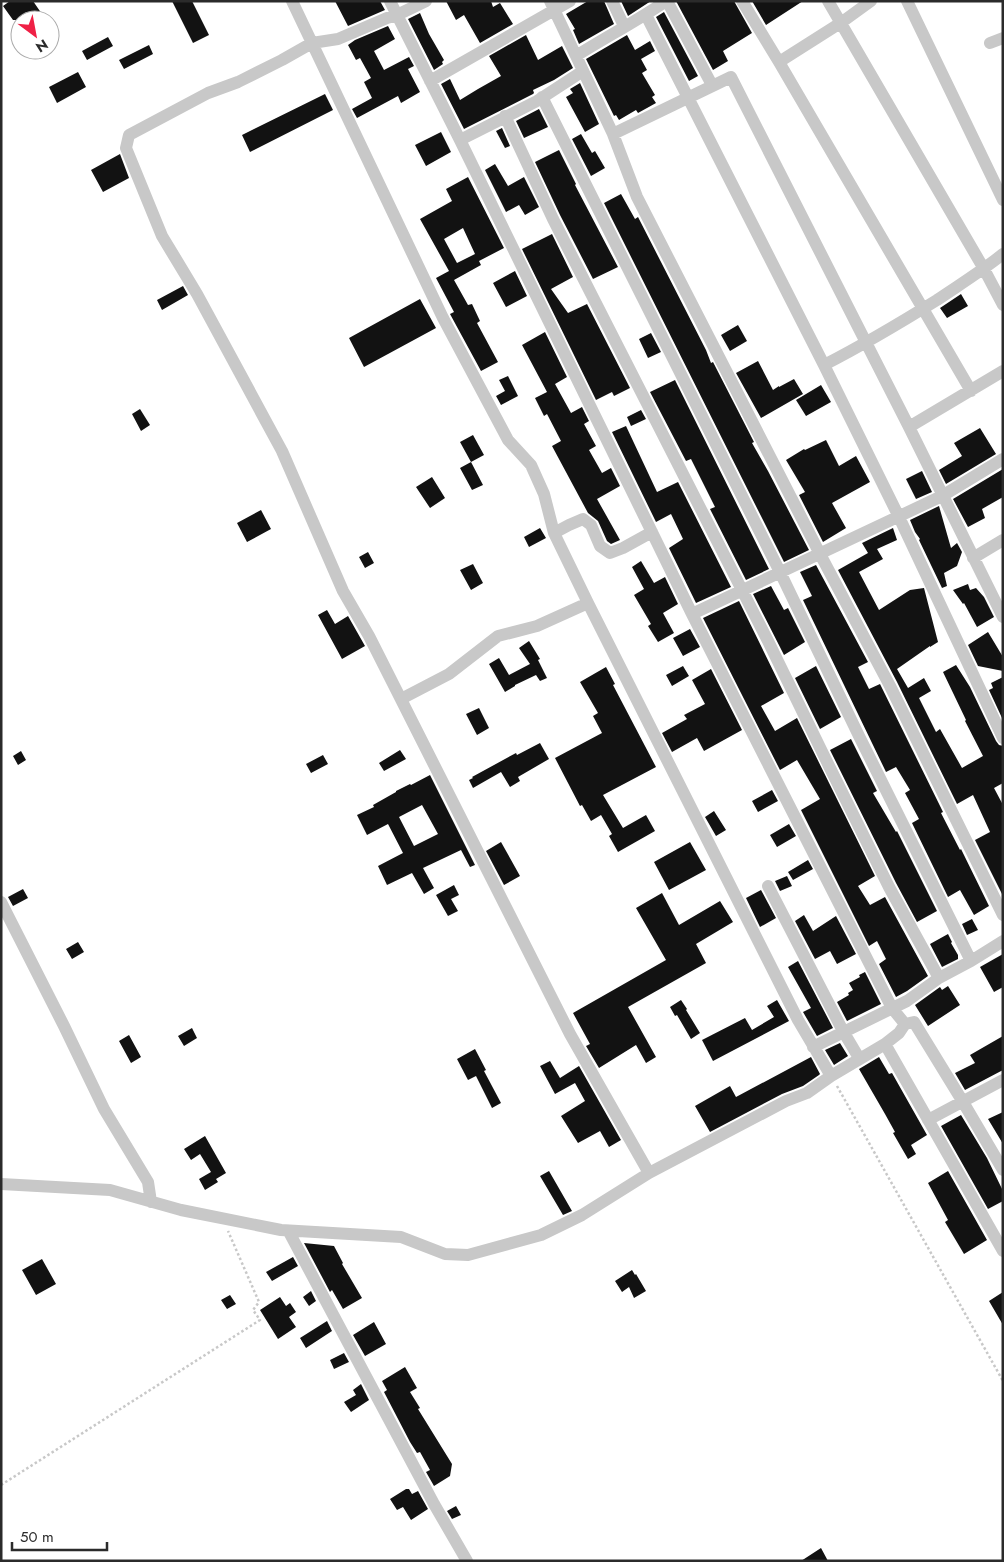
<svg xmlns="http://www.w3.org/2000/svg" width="1004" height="1562" viewBox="0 0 1004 1562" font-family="Jost,sans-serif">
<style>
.building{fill:#121212;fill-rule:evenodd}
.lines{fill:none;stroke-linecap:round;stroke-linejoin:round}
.path{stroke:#c8c8c8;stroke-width:2.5;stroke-dasharray:2.5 2.5;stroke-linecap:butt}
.minor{stroke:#c8c8c8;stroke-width:12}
</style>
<rect width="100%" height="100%" fill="#fff"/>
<!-- building -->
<path class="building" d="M10 1H33L46 20H13L3 6Z
M172 1H192L209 35 193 43Z
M335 1H380L385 10 348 26Z
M446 1H491L493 7 500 3 513 24 480 43 464 15 456 20Z
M588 1H604L614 24 579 44 573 30 575 29 566 14Z
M621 1H651L628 16Z
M676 1H734L752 33 723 51 728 61 713 70Z
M752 1H803L766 25Z
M664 12 698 76 689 81 656 17Z
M420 13 429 34 444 60 442 62 443 64 434 70 408 19Z
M388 26 395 39 374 51 384 70 409 57 414 66 408 69 420 92 401 103 398 96 357 118 352 109 372 98 364 82 371 78 360 58 356 60 348 45 355 40Z
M526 35 538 60 562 46 573 68 554 80 533 90 534 93 533 94 464 129 441 84 450 79 460 100 478 89 501 76 489 56Z
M627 35 635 50 650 41 655 51 641 59 647 70 642 73 655 95 652 97 656 103 638 113 636 110 619 120 616 115 614 116 586 59Z
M108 37 113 46 87 60 82 51Z
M149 45 153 54 124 69 119 60Z
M78 72 86 87 57 103 49 87Z
M580 83 599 124 585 132 566 97 573 93 570 89Z
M325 94 333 110 250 152 242 135Z
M539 109 548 127 524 138 516 121Z
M502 128 510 146 505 148 496 131Z
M441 132 451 152 426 166 415 145Z
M581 134 592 153 595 151 605 168 591 176 572 139Z
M559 150 576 184 575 185 618 267 593 279 560 215 535 162Z
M120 154 129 178 103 192 91 170Z
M495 164 508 186 524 177 539 207 525 215 519 205 506 212 485 170Z
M468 177 504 248 479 261 481 265 454 280 468 305 472 304 480 321 477 323 498 362 481 371 450 314 454 312 436 278 449 271 420 219 452 201 446 189ZM463 228 475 254 457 263 444 239Z
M621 194 635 219 638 217 706 350 711 363 713 362 754 442 752 443 768 471 809 550 784 562 604 203Z
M552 234 573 277 551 289 568 313 587 304 630 388 614 396 612 392 596 400 522 249Z
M515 271 527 296 506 307 493 283Z
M183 286 188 295 162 310 157 300Z
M961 294 968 306 947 318 940 308Z
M420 299 436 328 364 367 349 338Z
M738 325 747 341 730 351 721 335Z
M545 332 567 377 555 384 571 413 582 407 589 421 584 424 596 446 589 450 602 473 611 468 620 486 597 499 620 540 611 544 607 541 598 521 588 513 552 446 561 441 547 414 544 416 535 398 547 392 522 345Z
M651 333 661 352 648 358 639 339Z
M758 361 773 390 779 386V387L794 379 803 394 761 418 736 373Z
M508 376 518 396 501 405 496 396 505 391 499 380Z
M675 380 769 569 746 580 710 509 715 507 691 459 686 461 650 392Z
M821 385 831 402 806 416 796 400Z
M140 409 150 425 141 431 132 414Z
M641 410 646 419 631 426 627 417Z
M626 426 657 492 678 482 731 587 696 603 669 548 683 539 671 514 656 522 612 432Z
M980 428 996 454 946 484 939 470 962 456 954 443Z
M473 435 484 455 471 462 460 442Z
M826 440 839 466 856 456 870 482 832 503 846 528 823 542 799 495 805 492 786 460 804 449 805 450Z
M471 462 483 485 472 490 460 468Z
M1003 469V497L982 509 985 518 968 527 953 499Z
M922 471 932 492 916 499 906 479Z
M432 477 445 498 430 508 416 487Z
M939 506 951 548 957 543 962 552 957 566 944 573 947 586 942 588 919 540 920 539 915 532 910 520Z
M261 510 271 529 247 542 237 523Z
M540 528 546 538 529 547 524 537Z
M893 528 897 540 877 549 883 559 859 572 879 610 910 590 924 588 938 642 930 647V646L897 669 908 688 924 678 931 691 919 698 936 732 940 729 962 768 983 756 965 721 966 720 943 672 956 665 970 687 996 741 999 745 1003 746V783L994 788 1003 805V896L975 840 990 832 973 795 957 804 897 682 838 570 868 553 862 543Z
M368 552 374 563 365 568 359 557Z
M641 561 654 583 665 577 678 604 663 613 674 633 658 642 648 626 651 624 634 595 644 589 632 567Z
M473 564 483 583 471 590 460 570Z
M816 565 868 662 858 667 869 689 880 684 943 812 941 813 960 850 961 849 989 906 974 915 960 890 948 897 912 823 919 819 905 793 910 790 896 767 886 772 803 600 812 596 800 572Z
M968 584 970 590 976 588 984 597 994 617 977 627 964 603 963 604 953 590Z
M771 586 784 610 788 608 805 642 784 655 753 594Z
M739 601 784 693 761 706 775 731 797 718 875 876 858 886 870 905 885 897 928 976 907 991 896 997 879 964 886 959 877 941 869 946 801 810 820 799 797 760 780 770 703 618Z
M327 610 335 624 348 616 365 646 342 659 318 615Z
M690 629 700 647 683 656 673 638Z
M988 632 1003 657V671L978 666 968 645Z
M529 641 540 659 538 660 547 678 540 681 536 675 515 685V686L505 692 489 664 499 658 509 675 530 664 519 648Z
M683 666 689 676 672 686 666 675Z
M816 666 841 717 820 729 795 678Z
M606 667 615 684 613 685 656 767 603 795 623 828 646 815 655 831 618 852 609 836 612 834 601 815 591 821 582 805 580 806 555 758 602 733 593 716 598 713 580 682Z
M711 669 742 730 704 751 697 738 672 752 662 733 687 719 684 715 705 704 692 680Z
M1003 677V717L1002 718 989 690 993 688 991 683Z
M479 708 489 728 477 735 466 714Z
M851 739 877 791 873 793 896 832 897 831 937 911 917 922 896 883 830 750Z
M540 743 549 759 518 777 520 781 510 787 501 772 473 788 469 780 473 778 472 777 516 753 517 755Z
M400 750 406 759 384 771 379 763Z
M21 751 26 760 18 765 13 756Z
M323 755 328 764 311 773 306 764Z
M430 775 475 865 470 867 461 850 423 868 434 888 424 894 412 873 387 885 378 866 403 853 388 824 367 835 357 815 374 807 373 805 396 792V791L410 784 411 785ZM422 805 438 834 414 846 399 817Z
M772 790 778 801 758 812 752 801Z
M714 811 726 830 716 836 705 817Z
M789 824 796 836 777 847 770 835Z
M501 842 520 876 504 885 486 851Z
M690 842 706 870 669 890 654 862Z
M808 860 813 869 793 880 788 872Z
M787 876 792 886 780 891 775 881Z
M454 885 459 895 451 899 458 911 448 916 436 895Z
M23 889 28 898 13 906 8 897Z
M761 890 776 918 760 927 746 898Z
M662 893 679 925 720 901 733 922 696 944 706 963 628 1007 656 1057 646 1063 636 1045 599 1068 586 1046 590 1044 573 1013 666 960 636 908Z
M804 915 813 931 836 916 856 954 837 964 830 951 815 959 795 921Z
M972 919 978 930 967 935 962 924Z
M948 934 952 942 951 943 958 955V959L942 967 930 944Z
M78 942 84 952 72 959 66 949Z
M1003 954V987L994 992 980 967Z
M798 961 833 1028 817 1036 803 1012 811 1008 788 967Z
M865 972 881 1004 847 1021 837 1002 849 995 848 993 853 990 849 983 860 977 859 975Z
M948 986 960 1005 928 1026 915 1005 940 987 942 990Z
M681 1000 687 1009 686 1010 700 1033 691 1039 677 1015 675 1016 670 1007Z
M777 1000 789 1021 713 1061 702 1040 745 1018 752 1030 774 1017 767 1006Z
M192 1028 197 1038 184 1046 178 1036Z
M129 1035 141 1057 131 1063 119 1041Z
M1003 1036V1070L965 1090 955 1073 975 1063 970 1055Z
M840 1043 848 1056 834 1065 825 1050Z
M475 1049 486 1070 484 1071 501 1103 492 1108 476 1076 468 1080 457 1059Z
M811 1057 820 1074 819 1075 803 1086 782 1094 710 1132 695 1106 730 1086 736 1097Z
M879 1057 889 1074 892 1073 927 1135 911 1145 916 1154 908 1159 893 1133 895 1132 885 1114 859 1069Z
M550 1061 560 1078 579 1066 621 1140 609 1147 600 1131 578 1143 561 1116 585 1101 575 1083 555 1094 540 1066Z
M1003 1112V1144L988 1119Z
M961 1115 987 1158 1003 1191V1201L988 1209 941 1126Z
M205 1136 226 1173 216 1179 218 1182 205 1190 199 1179 211 1172 200 1154 191 1160 184 1149Z
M549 1171 572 1211 563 1215 540 1176Z
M948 1171 987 1240 964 1254 945 1222 948 1220 928 1183Z
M304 1243 334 1246 343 1263 342 1264 362 1298 343 1309 332 1290 330 1292Z
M293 1257 298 1266 272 1281 266 1272Z
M42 1259 56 1284 36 1295 22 1270Z
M632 1270 635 1275 636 1274 646 1291 634 1298 629 1287 622 1292 615 1281Z
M311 1291 316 1301 309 1306 303 1297Z
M1003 1292V1325L989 1301Z
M230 1295 236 1304 227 1309 221 1300Z
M280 1297 286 1306 290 1303 296 1312 289 1317 296 1327 278 1339 260 1310Z
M327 1321 332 1331 306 1348 300 1338Z
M374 1322 386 1344 365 1356 353 1335Z
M344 1353 349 1362 334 1369 330 1360Z
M405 1367 417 1388 410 1392 420 1408 418 1409 452 1464 450 1476 434 1486 426 1472 430 1470 420 1452 417 1453 410 1442 384 1392 387 1390 382 1381Z
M361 1384 369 1400 351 1412 344 1402 356 1395 353 1390Z
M406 1489H409L412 1494 418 1491 428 1509 411 1520 403 1507 397 1510 390 1499Z
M456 1506 461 1515 452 1519 447 1511Z
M821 1548 828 1561H801Z"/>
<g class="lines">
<!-- path -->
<path class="path" d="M837 1086 1003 1381
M1 1485 260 1320 253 1310 259 1302 228 1231"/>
<!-- minor -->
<path class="minor" d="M292 1 443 318 508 440 531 465 544 494 554 533 588 603 798 1020 831 1076 885 1044 899 1033 905 1024 892 1008 692 614 460 140 390 1
M426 1 397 15 387 18 338 39 312 43 282 60 238 82 208 93 129 135 126 148 162 236 197 294 282 451 343 591 369 636 570 1034 649 1173
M550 1 613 134 637 197 820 554 890 686 1003 915
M612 1 624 26
M667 1 712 85
M742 1 779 62 971 391
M828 1 984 269 1003 305
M907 1 1003 200
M646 15 824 365 899 517 1003 738
M990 43 1003 38
M576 56C606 37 637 21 666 1
M779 62 842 22 871 1
M430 81 570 1
M542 97 780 572 859 736 971 961
M505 116 553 219 768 641 830 768 889 887 939 978
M613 134 731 77 909 427 1003 617
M460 140 537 101 583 71
M824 365C863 345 900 323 937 300 959 285 982 271 1003 254
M909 427 1003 371
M554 533 569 525 583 519 591 525 600 546 610 553 623 548 652 532
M973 558 1003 540
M692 614 942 496 1003 459
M401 699 449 674 498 636 537 626 588 603
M768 886 843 1031 859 1058
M1 902 64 1026 104 1109 148 1182 151 1202
M905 1024 914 1022 963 1102 1003 1170
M885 1044 1003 1251
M813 1047 907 1001 939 978 971 961 1003 941
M928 1120 1003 1080
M1 1184 110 1190 181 1210 281 1230 401 1237 445 1254 468 1255 541 1235 582 1215 649 1173 786 1101 807 1093 831 1076
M289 1232 434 1504 467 1561"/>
</g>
<!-- border -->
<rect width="1004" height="1562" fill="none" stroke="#2b2b2b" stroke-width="5"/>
<!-- north arrow -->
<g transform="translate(35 35) rotate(148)"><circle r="24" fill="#ffffff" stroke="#aaaaaa"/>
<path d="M0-4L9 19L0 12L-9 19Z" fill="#ef2146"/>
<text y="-8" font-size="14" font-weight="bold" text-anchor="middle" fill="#2b2b2b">N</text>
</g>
<!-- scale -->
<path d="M12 1542v8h95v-8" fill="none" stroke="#2b2b2b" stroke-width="2.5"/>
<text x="20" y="1542" font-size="15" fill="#2b2b2b" stroke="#ffffff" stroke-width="4" paint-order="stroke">50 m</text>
</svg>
